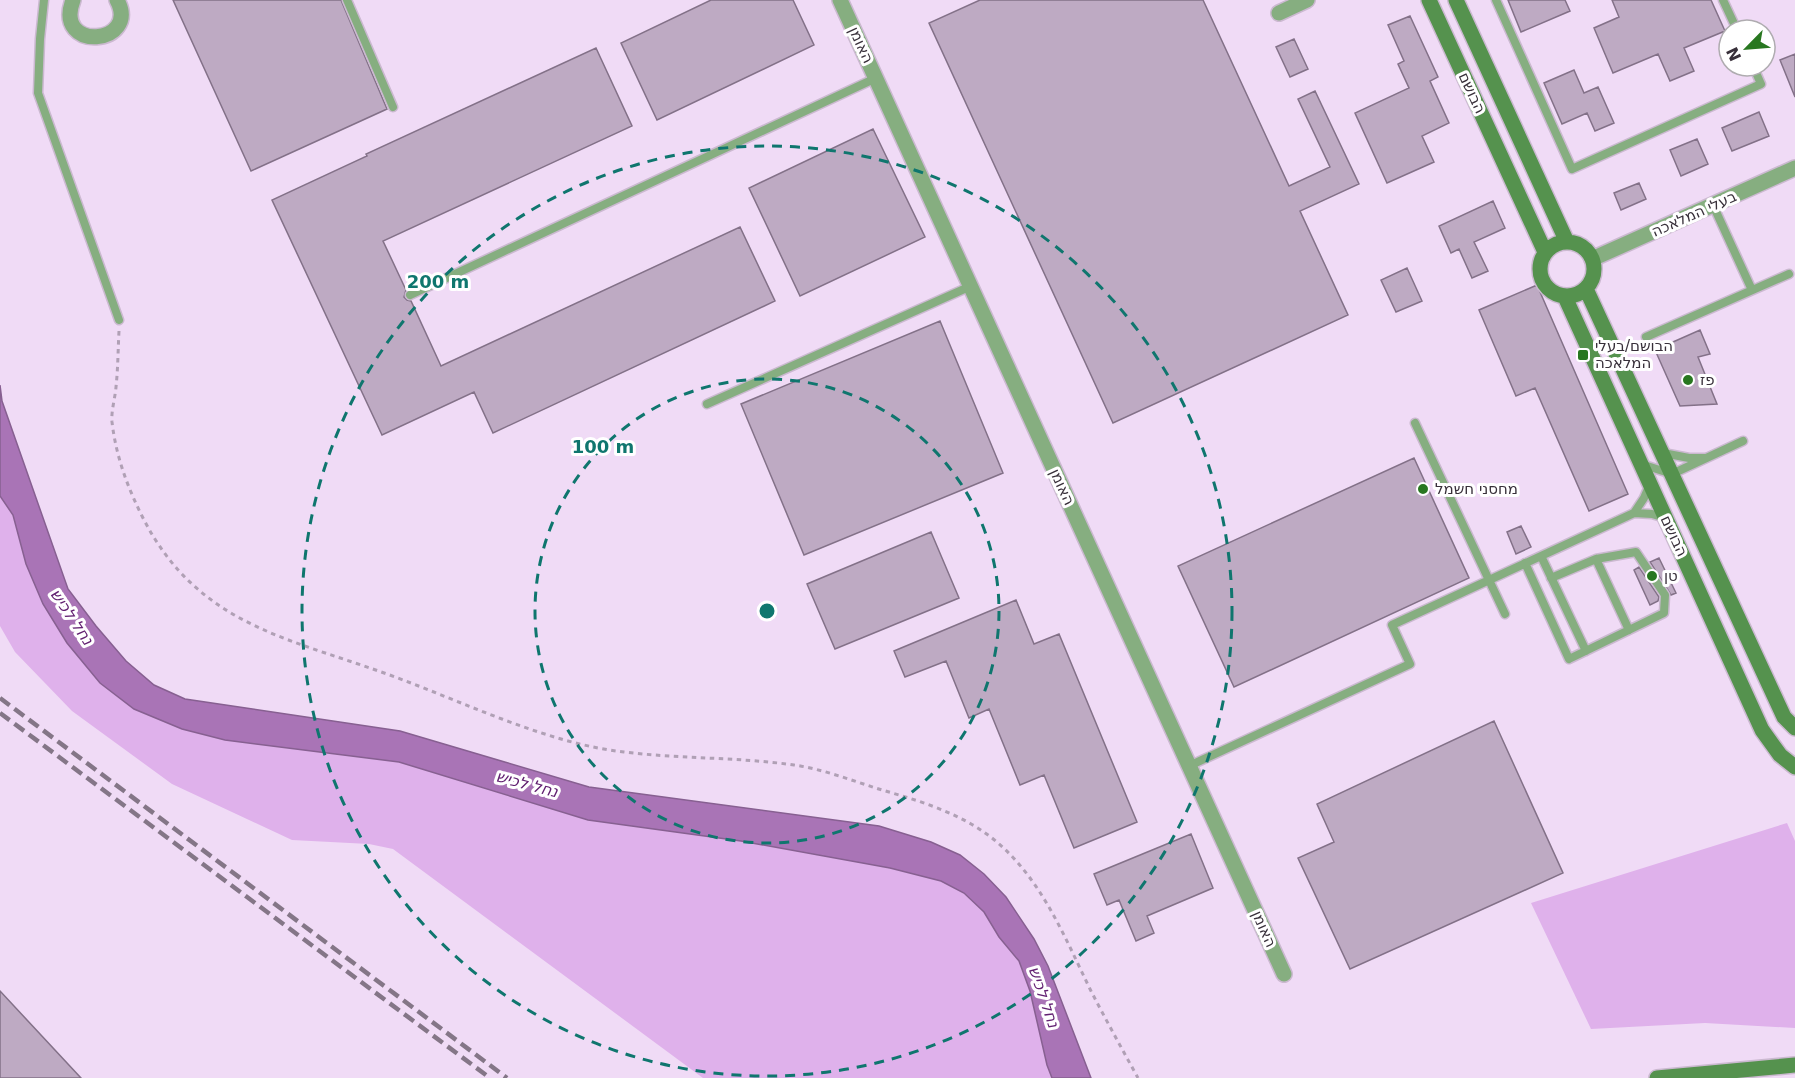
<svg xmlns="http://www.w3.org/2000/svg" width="1795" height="1078" viewBox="0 0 1795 1078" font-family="'DejaVu Sans',Heebo,sans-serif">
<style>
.green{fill:#dfb1eb}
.water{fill:#a974b6;stroke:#876091;stroke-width:1.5}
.building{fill:#beaac3;stroke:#837188;stroke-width:1.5}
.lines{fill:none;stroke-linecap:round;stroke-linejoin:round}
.lane-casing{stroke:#cbb9d0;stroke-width:11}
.street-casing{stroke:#cbb9d0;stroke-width:18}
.secondary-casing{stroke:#cbb9d0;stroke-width:18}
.path{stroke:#b0a0b5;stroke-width:3;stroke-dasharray:4.5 4.5;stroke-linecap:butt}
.lane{stroke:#86ae80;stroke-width:8}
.street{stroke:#86ae80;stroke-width:15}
.secondary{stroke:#55924e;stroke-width:15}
.rail{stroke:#847687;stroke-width:4.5;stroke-dasharray:12 6;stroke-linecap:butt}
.ring{fill:none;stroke:#0f766e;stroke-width:3;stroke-dasharray:10 8}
.poi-dot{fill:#287720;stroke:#fff;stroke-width:2}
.labels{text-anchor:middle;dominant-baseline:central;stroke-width:6;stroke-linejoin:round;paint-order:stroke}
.street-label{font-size:15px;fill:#38303a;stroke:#fff}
.poi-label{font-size:15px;fill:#38303a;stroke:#fff;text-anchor:start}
.water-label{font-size:16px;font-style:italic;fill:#622071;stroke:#fff}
.centre{fill:#0f766e;stroke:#fff;stroke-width:3}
.ring-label{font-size:18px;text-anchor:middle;font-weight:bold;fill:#0f766e;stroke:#fff;stroke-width:6;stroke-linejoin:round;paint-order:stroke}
</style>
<rect width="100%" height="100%" fill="#f0dbf6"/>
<!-- green -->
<path class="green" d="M0 496 13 515 26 564 135 709 182 729 225 740 399 762 588 820 741 841 890 868 941 881 964 893 984 912 999 937 1019 961 1030 991 1047 1065 1052 1078H703L393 849 369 844 292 840 172 784 72 711 15 652 0 626Z
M1787 823 1795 841V1028L1705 1023 1591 1029 1531 903Z"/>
<!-- water -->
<path class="water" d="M0 385 2 401 68 589 96 626 126 661 154 685 185 699 400 731 589 787 879 826 931 842 960 855 984 874 1006 897 1034 939 1048 966 1091 1078H1052L1047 1065 1030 991 1019 961 999 937 984 912 964 893 941 881 890 868 741 841 588 820 399 762 225 740 182 729 134 709 100 683 67 643 43 604 26 564 13 515 0 496Z"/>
<!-- building -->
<path class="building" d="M173 0H341L387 109 251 171Z
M711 0H793L814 45 657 120 621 43Z
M980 0H1203L1289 186 1330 167 1298 99 1315 91 1359 184 1300 211 1348 315 1113 423 929 23Z
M1508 0H1565L1570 11 1521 32Z
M1612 0H1711L1725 31 1684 48 1694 71 1670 81 1658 54 1613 73 1594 28 1619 17Z
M1410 16 1438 77 1430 81 1449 123 1422 136 1434 162 1387 183 1355 113 1409 88 1398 64 1404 61 1388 25Z
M1294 39 1308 69 1290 77 1276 47Z
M596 48 632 126 383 241 406 290 404 297 407 300 411 301 441 366 740 227 775 301 493 433 474 392 382 435 272 200 367 156 366 154Z
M1795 54V97L1780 60Z
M1574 70 1584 93 1598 87 1614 123 1595 131 1587 113 1562 124 1544 83Z
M1759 112 1769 136 1732 151 1722 128Z
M873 129 925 237 800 296 749 188Z
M1697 139 1708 164 1681 176 1670 150Z
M1639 183 1646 199 1621 210 1614 193Z
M1493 201 1505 228 1474 242 1488 271 1472 278 1459 249 1451 253 1439 226Z
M1407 268 1422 301 1396 312 1381 280Z
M1537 285 1628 494 1589 511 1535 388 1516 396 1479 310Z
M940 321 1003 473 804 555 741 404Z
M1700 330 1710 354 1698 357 1717 404 1680 406 1655 350Z
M1414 458 1469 578 1234 687 1178 566Z
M1521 526 1531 547 1516 554 1507 532Z
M931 532 959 598 835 649 807 584Z
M1659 558 1676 593 1671 595 1650 562Z
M1639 567 1659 597 1658 601 1650 605 1634 570Z
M1016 600 1034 644 1059 634 1137 822 1074 848 1044 775 1020 785 989 709 969 718 946 661 905 677 894 651Z
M1494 721 1563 873 1350 969 1298 858 1334 842 1317 804Z
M1191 834 1213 888 1147 916 1154 933 1136 941 1119 900 1107 905 1094 874Z
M0 991 81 1078H0Z"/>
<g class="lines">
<!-- lane casing -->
<g class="lane-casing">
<path id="lane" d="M44 0 40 39 38 93 119 320
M347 0 393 107
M1496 0 1572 169 1761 84 1753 66
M1723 0 1737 30
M1713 205 1752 290
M410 295 876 78
M1646 337 1789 274
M707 404 971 286
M1415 423 1505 614
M1663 453 1689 458H1705
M1641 464 1672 474 1743 441
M1634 513 1644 498 1650 484
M1541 556 1586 651
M1596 559 1629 630
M1525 563 1569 659 1664 613 1665 595 1636 552 1596 559 1551 578
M1189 766 1410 664 1392 625 1634 513 1652 514 1665 518"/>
</g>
<!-- street casing -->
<g class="street-casing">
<path id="street" d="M73 0C53 53 141 45 117 0
M840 0 1284 974
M1279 13 1307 0
M1592 259 1795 168"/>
</g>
<!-- secondary casing -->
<g class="secondary-casing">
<path id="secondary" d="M1429 0 1545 252
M1456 0 1567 242
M1540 269a27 27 0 1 1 54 0a27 27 0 1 1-54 0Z
M1586 289 1784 717 1795 728
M1565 297 1762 730 1780 755 1795 767
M1657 1078 1795 1065"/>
</g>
<!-- path -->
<path class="path" d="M119 331C118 350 118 368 116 387 115 399 111 411 112 422 116 456 127 486 142 516 199 630 297 639 403 680 472 706 551 744 624 752 681 759 738 757 794 765 823 769 853 781 882 790 920 801 960 813 992 838 1041 877 1064 936 1091 991 1106 1020 1122 1049 1138 1078"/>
<!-- lane -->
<use href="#lane" class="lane"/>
<!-- street -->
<use href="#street" class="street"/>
<!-- secondary -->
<use href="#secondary" class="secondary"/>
<!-- rail -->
<path class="rail" d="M0 698 507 1078
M0 713 490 1078"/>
</g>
<!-- distance rings -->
<g class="ring">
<circle cx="767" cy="611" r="232"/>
<circle cx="767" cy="611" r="465"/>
</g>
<!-- markers -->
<g class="poi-dot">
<rect x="1577" y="349" width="12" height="12" rx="3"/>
<circle cx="1688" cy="380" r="6"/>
<circle cx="1423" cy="489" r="6"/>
<circle cx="1652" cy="576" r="6"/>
</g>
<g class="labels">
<!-- street labels -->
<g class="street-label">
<text transform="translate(861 45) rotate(65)">האומן</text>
<text transform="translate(1472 93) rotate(65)">הבושם</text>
<text transform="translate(1694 214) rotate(-24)">בעלי המלאכה</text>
<text transform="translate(1062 487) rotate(65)">האומן</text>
<text transform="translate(1674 536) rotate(65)">הבושם</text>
<text transform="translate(1264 929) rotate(66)">האומן</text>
</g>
<!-- poi labels -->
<g class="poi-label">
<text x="1595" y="346">הבושם/בעלי<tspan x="1595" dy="17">המלאכה</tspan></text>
<text x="1700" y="380">פז</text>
<text x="1435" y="489">מחסני חשמל</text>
<text x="1664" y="576">טן</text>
</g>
<!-- water labels -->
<g class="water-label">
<text transform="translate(72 617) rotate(56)">נחל לכיש</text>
<text transform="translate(527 784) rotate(15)">נחל לכיש</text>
<text transform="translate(1044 997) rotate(71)">נחל לכיש</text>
</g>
</g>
<circle cx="767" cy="611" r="9" class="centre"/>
<g class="ring-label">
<text x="438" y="288">200 m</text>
<text x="603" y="453">100 m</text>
</g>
<!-- north arrow -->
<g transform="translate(1747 48) rotate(245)"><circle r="28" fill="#ffffff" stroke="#afacb0" stroke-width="1.5"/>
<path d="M0-4.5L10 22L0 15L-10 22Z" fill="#287720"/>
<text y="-9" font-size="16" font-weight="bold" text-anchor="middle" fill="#38303a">N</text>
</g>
</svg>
